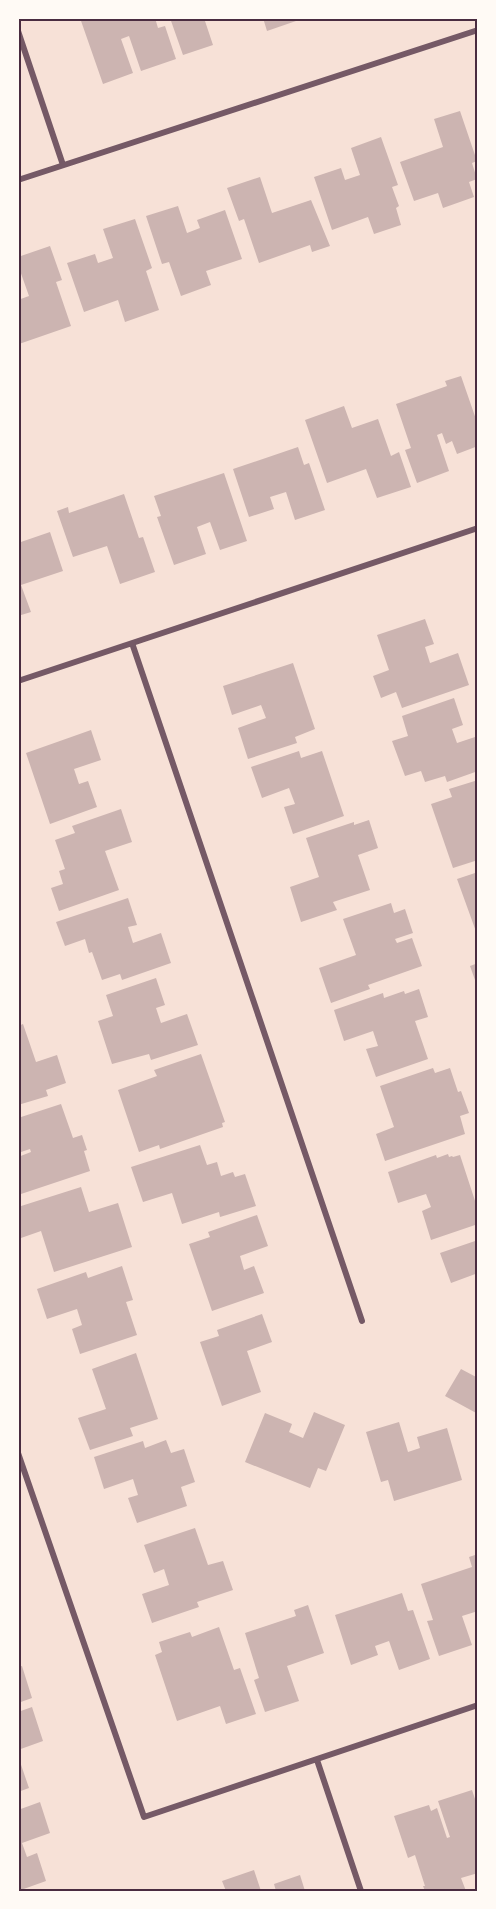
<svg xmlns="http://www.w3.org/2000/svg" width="496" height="1909" viewBox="0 0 496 1909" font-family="'Nunito Sans',sans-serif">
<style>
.building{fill:#ccb4b1}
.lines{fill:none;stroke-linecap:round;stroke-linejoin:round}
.minor{stroke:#755966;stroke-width:6}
.neatline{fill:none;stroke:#4a2c40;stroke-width:2}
</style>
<rect width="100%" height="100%" fill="#f7e1d7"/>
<!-- building -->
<path class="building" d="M80 18H155L158 28 165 26 176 59 141 71 129 36 121 39 133 73 103 84Z
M170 18H204L213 45 183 55Z
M263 18H295L296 21 267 31Z
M460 111 477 161 472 163 477 179 469 182 474 197 443 208 438 193 414 201 400 162 443 147 434 119Z
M381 137 398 185 392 187 399 206 396 208 401 225 374 234 368 217 332 230 314 177 341 168 345 180 360 175 351 148Z
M260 177 272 213 311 200 330 246 312 252 310 245 259 263 244 219 239 221 227 188Z
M178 206 187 233 200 228 197 220 225 210 242 259 206 271 211 285 181 296 169 262 162 264 146 216Z
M135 219 152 268 146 271 159 310 125 322 118 300 84 312 67 263 95 254 98 263 113 258 103 229Z
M50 246 62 280 56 282 71 326 19 344 21 350 18 351V300L29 296 18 265V257Z
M461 376 478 425V446L457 454 452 441 446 444 442 433 437 435 449 471 417 483 405 450 411 448 396 404 447 386 445 381Z
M344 406 352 428 378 419 391 456 399 452 411 487 377 498 366 469 327 483 305 420Z
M298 447 304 465 309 463 325 510 295 520 286 492 270 497 274 509 249 517 233 469Z
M224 473 247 541 220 550 210 522 197 527 206 554 174 565 157 517 161 516 154 496Z
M124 494 139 538 143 537 155 572 120 584 107 546 73 557 57 511 68 507 69 513Z
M50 532 63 571 21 585 31 612 18 616V543Z
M425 619 434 644 425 647 430 663 458 653 469 685 402 708 396 692 381 698 373 676 389 670 377 635Z
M293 663 315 729 295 737 297 743 248 759 238 728 266 718 261 705 232 715 223 686Z
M454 698 463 725 452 729 457 743 478 736V771L447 782 445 776 425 782 421 771 405 776 392 741 408 736 402 716Z
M91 730 101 760 74 769 79 784 88 781 97 807 50 824 26 753Z
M299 751 301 758 322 751 344 816 293 834 284 807 295 804 289 788 262 798 251 767Z
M478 780V860L453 868 431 804 452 797 449 789Z
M121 809 132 842 105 851 119 890 59 911 51 888 63 884 59 871 65 869 55 840 75 833 72 826Z
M369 820 378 848 358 855 370 890 333 902 337 910 301 922 290 887 319 877 306 838 354 822V825Z
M478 872V937L457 879Z
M128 898 137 925 128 927 133 943 161 933 171 963 122 980 120 974 102 980 92 952 89 953 85 939 65 946 56 922Z
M391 903 394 913 405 909 413 933 395 939 397 943 412 938 422 966 368 985 370 989 331 1003 319 968 356 955 343 919Z
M478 963V979L475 980 470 966Z
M156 978 165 1005 156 1008 161 1023 187 1014 198 1045 151 1060 149 1054 112 1064 98 1021 113 1016 106 995Z
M419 989 428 1017 415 1021 428 1059 376 1077 366 1049 378 1046 373 1031 344 1041 334 1010 383 993 384 998 404 991 405 994Z
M23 1024 36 1062 57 1055 66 1083 46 1090 48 1096 18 1105V1026Z
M201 1054 225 1122 222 1123 223 1127 160 1149 159 1145 139 1152 118 1090 157 1076 154 1070Z
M433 1068 435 1073 450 1068 458 1092 461 1091 469 1113 460 1116 465 1134 385 1161 376 1134 394 1127 380 1086Z
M61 1104 73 1138 82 1135 87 1150 84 1151 90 1171 18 1195V1157L31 1152 30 1149 18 1153V1118Z
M200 1145 207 1165 217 1162 221 1176 233 1172 235 1177 245 1174 256 1206 220 1217 219 1212 182 1224 172 1193 143 1202 131 1167Z
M448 1154 449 1157 452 1156 453 1157 460 1155 478 1210V1224L431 1240 422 1211 431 1207 426 1194 398 1203 388 1172 436 1155 437 1158Z
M81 1187 89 1212 118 1203 132 1247 54 1272 41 1231 21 1238 18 1227V1207Z
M257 1215 268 1246 240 1256 244 1270 254 1266 264 1293 212 1311 189 1244 210 1237 208 1232Z
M478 1240V1273L451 1283 440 1253Z
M122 1266 133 1300 126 1302 137 1335 80 1354 72 1329 82 1325 77 1309 47 1319 37 1289 86 1272 88 1278Z
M262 1314 272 1342 247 1351 261 1392 222 1406 200 1342 219 1336 217 1330Z
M136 1353 158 1419 130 1428 133 1436 90 1450 78 1418 106 1409 92 1369Z
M461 1369 478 1378V1414L445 1396Z
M314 1412 345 1425 326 1471 318 1468 310 1488 245 1462 265 1413 292 1424 289 1432 303 1438Z
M399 1422 408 1452 420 1448 417 1437 447 1428 462 1480 394 1501 388 1480 381 1482 366 1432Z
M166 1440 171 1453 184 1449 195 1482 181 1487 187 1506 137 1523 128 1498 138 1495 133 1479 104 1489 94 1457 143 1441 145 1448Z
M195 1528 208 1565 223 1561 233 1590 197 1602 199 1607 152 1623 142 1594 169 1585 164 1569 154 1573 144 1545Z
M478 1554V1611L462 1616 472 1645 439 1656 427 1621 433 1620 421 1584 472 1567 469 1557Z
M402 1593 408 1611 413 1610 430 1659 399 1670 389 1641 375 1646 378 1655 351 1665 335 1615Z
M308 1605 324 1653 287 1666 299 1701 265 1712 254 1680 259 1678 245 1633 296 1616 294 1610Z
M219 1627 234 1670 240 1668 256 1714 226 1724 220 1706 177 1721 155 1655 162 1652 159 1642 190 1632 192 1637Z
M22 1666 32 1698 18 1703V1667Z
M32 1707 43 1741 18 1750V1712Z
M18 1756 29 1788 18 1792Z
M472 1790 478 1808V1824L476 1825 478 1831V1873L461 1878 466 1891H425L423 1886H425L415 1855 408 1858 394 1816 429 1805 431 1811 437 1808 447 1838 450 1837 438 1801Z
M40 1802 50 1833 22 1843 27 1857 37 1853 46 1881 18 1891V1810Z
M254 1870 261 1891H226L222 1881Z
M300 1875 305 1891H276L274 1884Z"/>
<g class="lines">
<!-- minor -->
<path class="minor" d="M18 31 63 165
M18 180 478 30
M132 643 362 1321
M18 681 478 528
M18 1453 144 1817 478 1705
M317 1760 361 1891"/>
</g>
<!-- border -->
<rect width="496" height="1909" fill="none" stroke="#fffaf5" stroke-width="39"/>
<rect x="20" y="20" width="456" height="1870" class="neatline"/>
</svg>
